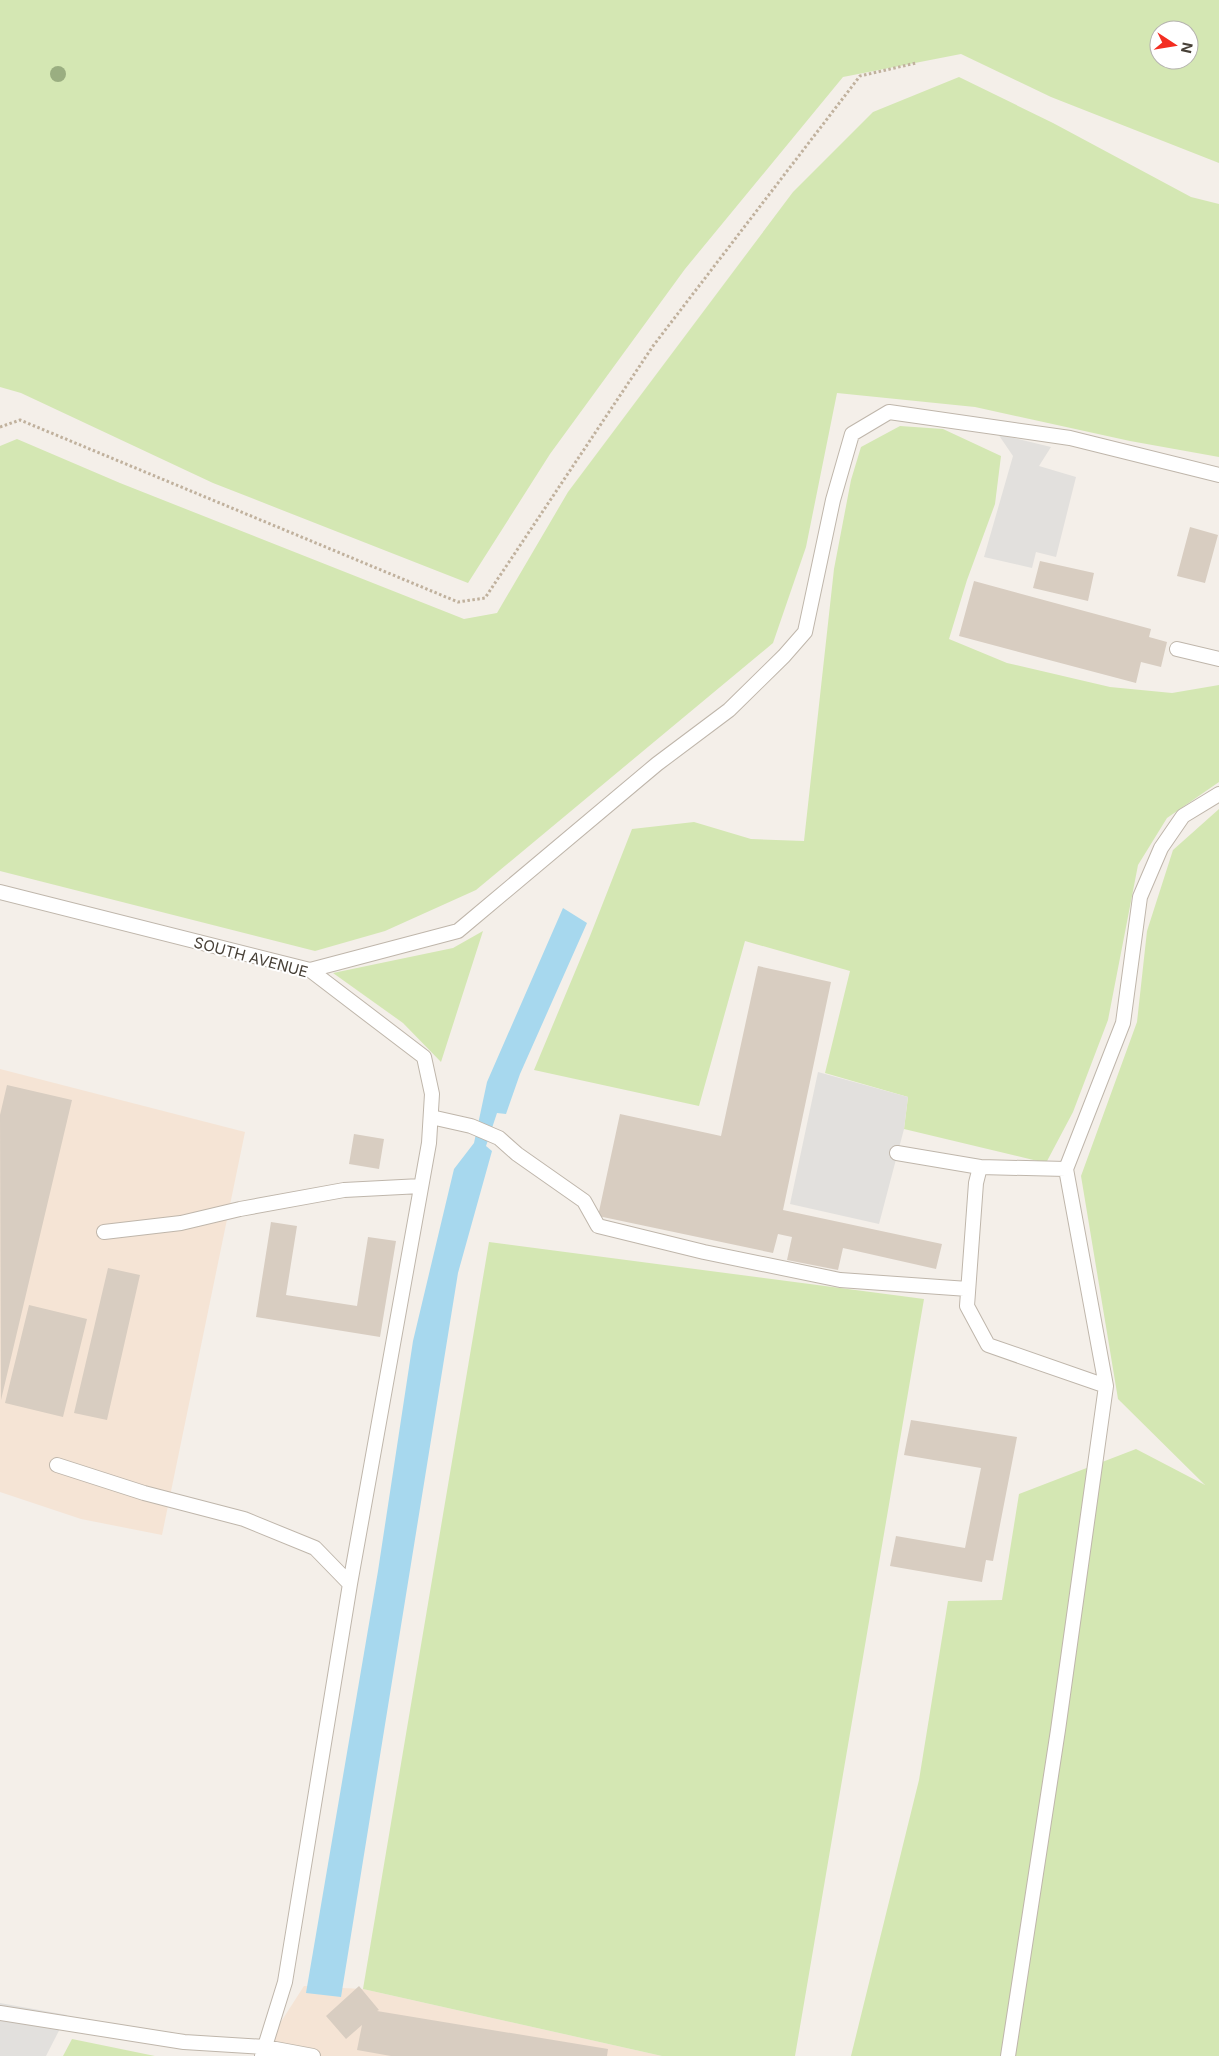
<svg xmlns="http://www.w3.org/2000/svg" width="1219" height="2056" viewBox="0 0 1219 2056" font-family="Inter,sans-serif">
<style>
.commercial{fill:#f5e4d5}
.green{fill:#d4e7b3;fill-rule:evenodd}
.parking{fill:#e2e0dd}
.water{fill:#a7d8ee}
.building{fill:#d8cdc1}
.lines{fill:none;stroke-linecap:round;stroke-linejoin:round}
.lane-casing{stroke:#bfb6ab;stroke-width:16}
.path{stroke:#c0b19d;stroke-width:3;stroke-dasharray:2.5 2.5;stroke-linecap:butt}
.lane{stroke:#fff;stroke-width:14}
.tree{fill:#9aae81}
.labels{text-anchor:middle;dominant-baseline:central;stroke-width:4;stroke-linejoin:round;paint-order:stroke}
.street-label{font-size:15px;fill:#474037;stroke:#fff}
</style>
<rect width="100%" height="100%" fill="#f4efe9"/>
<!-- commercial -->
<path class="commercial" d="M0 1069 245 1132 162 1535 81 1519 0 1492Z
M304 1986 363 1989 662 2056H259Z"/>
<!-- green -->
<path class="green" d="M0 0H1219V163L1051 97 961 54 843 77 685 269 550 454 468 583 213 483 21 393 0 387ZM1159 30H1189V60H1159Z
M959 77 1053 123 1191 197 1219 204V457L1130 441 975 407 837 393 806 547 773 643 476 890 385 931 315 951 0 871V446L17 439 120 483 464 619 497 613 568 492 793 192 873 112Z
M900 426 943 429 1001 456 995 504 967 580 949 639 1007 663 1110 687 1172 693 1219 685V782L1167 818 1138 865 1108 1020 1073 1112 1046 1163 904 1129 908 1097 825 1073 850 971 745 941 699 1106 534 1070 590 936 632 829 694 822 751 839 804 841 834 569 851 480 861 447Z
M1219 809V2056H851L919 1780 948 1601 1002 1600 1019 1494 1136 1449 1205 1485 1118 1399 1081 1176 1137 1022 1147 931 1173 850Z
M483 931 441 1062 403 1023 333 973 453 948Z
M489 1242 924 1299 795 2056H662L363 1989Z
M72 2039 155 2056H63Z"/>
<!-- parking -->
<path class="parking" d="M998 434 1051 447 1039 466 1076 477 1056 557 1036 552 1032 568 984 557 1013 456Z
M818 1072 908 1097 904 1129 879 1224 790 1204Z
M0 2003 67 2015 46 2056H0Z"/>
<!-- water -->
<path class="water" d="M563 908 587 923 520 1074 506 1114 497 1113 486 1146 492 1151 458 1273 341 1997 306 1993 378 1571 413 1341 454 1169 474 1143 487 1082Z"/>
<!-- building -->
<path class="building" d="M1190 527 1218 535 1205 583 1177 576Z
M1040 561 1094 573 1088 601 1033 588Z
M974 581 1151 629 1149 637 1167 642 1161 667 1141 662 1136 683 959 636Z
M758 966 831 982 783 1210 942 1244 936 1269 843 1248 838 1270 787 1260 792 1237 778 1234 773 1253 598 1216 620 1114 721 1136Z
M7 1085 72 1100 1 1400 0 1115Z
M354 1134 384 1139 379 1169 349 1164Z
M271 1222 297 1226 286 1295 357 1306 368 1237 396 1241 380 1337 256 1317Z
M108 1268 140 1275 107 1420 74 1413Z
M29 1305 87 1319 63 1417 5 1403Z
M911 1420 1017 1437 993 1561 986 1560 982 1582 890 1566 896 1536 965 1548 981 1468 904 1455Z
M359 1986 379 2010 377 2011 608 2049 607 2056H391L357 2050 362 2025 346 2039 326 2016Z"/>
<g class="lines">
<!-- lane casing -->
<g class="lane-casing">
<path id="lane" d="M1177 649 1219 659
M0 892 310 970 424 1057 432 1094 429 1143 350 1584 285 1982 262 2056
M310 970 458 931 657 764 729 710 784 656 805 632 833 500 852 434 889 412 1070 438 1219 475
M431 1117 471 1126 499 1138 517 1154 584 1201 598 1226 704 1252 840 1280 968 1289
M897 1153 980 1167
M1066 1169 980 1167 976 1183 967 1306 988 1345 1106 1386
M104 1232 181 1223 240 1209 344 1190 421 1186
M57 1465 144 1493 244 1519 315 1548 350 1584
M0 2013 184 2042 265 2047 313 2056
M1008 2056 1058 1730 1106 1386 1066 1169 1123 1023 1140 897 1161 848 1183 816 1219 794"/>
</g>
<!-- path -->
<path class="path" d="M0 427 20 420 458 602 485 598 653 346 860 76 916 63"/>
<!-- lane -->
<use href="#lane" class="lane"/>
</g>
<!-- trees -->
<circle class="tree" cx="58" cy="74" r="8"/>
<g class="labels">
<!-- street labels -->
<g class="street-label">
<text transform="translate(251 957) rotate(15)">SOUTH AVENUE</text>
</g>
</g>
<!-- north arrow -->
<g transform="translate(1174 45) rotate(102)"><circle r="24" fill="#ffffff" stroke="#b5b3af"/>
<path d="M0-4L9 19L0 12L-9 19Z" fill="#f32d21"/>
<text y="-8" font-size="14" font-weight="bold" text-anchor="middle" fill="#474037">N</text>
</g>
</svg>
